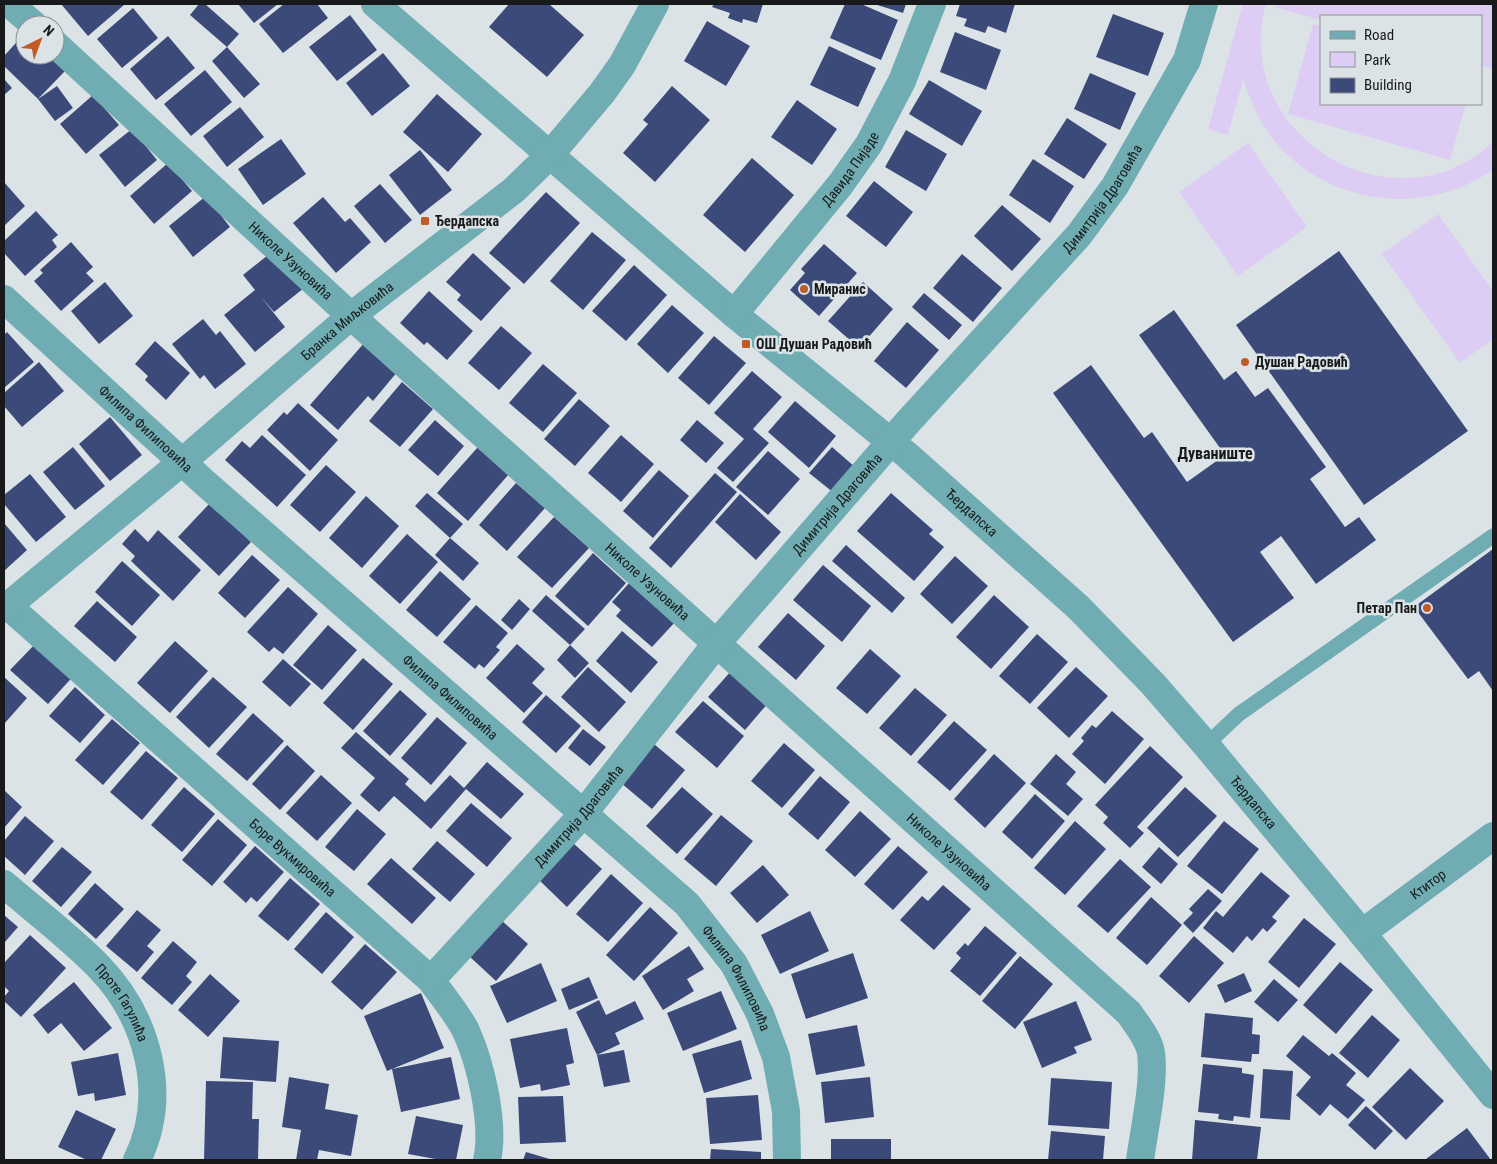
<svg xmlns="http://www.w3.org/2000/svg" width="1497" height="1164" viewBox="0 0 1497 1164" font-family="'Roboto Condensed',sans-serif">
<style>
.green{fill:#ddccf4}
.building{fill:#3c4a7a}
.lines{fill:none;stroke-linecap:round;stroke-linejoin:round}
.service{stroke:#6fadb3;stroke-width:15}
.minor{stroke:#6fadb3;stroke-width:28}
.tertiary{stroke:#6fadb3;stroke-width:28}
.poi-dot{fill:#bf5b25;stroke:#dce3e7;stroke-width:2}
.labels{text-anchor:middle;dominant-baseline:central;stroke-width:5;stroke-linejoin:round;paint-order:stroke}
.street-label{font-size:14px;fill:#17191a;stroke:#dce3e7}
.poi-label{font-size:14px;font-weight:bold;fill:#17191a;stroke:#dce3e7;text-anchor:start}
.quarter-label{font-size:16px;font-weight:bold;fill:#17191a;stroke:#dce3e7}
</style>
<rect width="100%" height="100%" fill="#dce3e7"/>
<!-- green -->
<path class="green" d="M1243 4H1266C1229 135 1394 235 1493 142V170C1421 219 1322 205 1269 134 1257 117 1250 98 1243 79L1228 135 1208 129Z
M1275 4H1493V69L1481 65V16H1321V20L1274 7Z
M1313 24 1321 26V104H1466L1450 160 1288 114Z
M1248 143 1307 227 1238 276 1179 192Z
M1438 214 1493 291V339L1460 363 1382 254Z"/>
<!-- building -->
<path class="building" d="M61 4H122L124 5 88 36Z
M199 4H205L239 34 227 47 190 15Z
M238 4H278L254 23Z
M284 4H317L328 18 283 53 259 24Z
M509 4H549L584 35 547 77 489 27Z
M714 4H763L757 23 743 19 742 23 728 18 730 13 712 7Z
M845 4H861L898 20 881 60 830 38Z
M874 4H906L903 13Z
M960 4H1015L1006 33 988 26 985 33 964 26 967 19 956 16Z
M133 8 158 38 122 68 97 39Z
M1113 14 1164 33 1148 76 1096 57Z
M350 15 377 50 337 81 309 47Z
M707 21 750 46 726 86 684 61Z
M955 32 1001 50 986 90 940 72Z
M25 33V55H48L65 71 38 99 4 66V56Z
M168 36 195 68 156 100 130 69Z
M829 46 876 68 858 107 810 85Z
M227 47 260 84 244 98 212 61Z
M383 53 410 86 372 116 346 83Z
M205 70 232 102 191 136 164 104Z
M1090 73 1136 93 1120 130 1074 109Z
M4 79 12 88 4 95Z
M929 80 982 111 962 146 909 114Z
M57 86 73 108 55 121 38 99Z
M672 86 710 120 655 182 623 153 648 124 643 120Z
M437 94 482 134 448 172 403 132Z
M93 95 119 125 86 154 60 124Z
M797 100 837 129 812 165 771 137Z
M240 107 264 137 227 167 203 136Z
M1067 118 1107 144 1084 179 1044 154Z
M132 129 157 160 125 187 99 155Z
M906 130 947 154 926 191 885 167Z
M281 139 306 174 263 205 238 169Z
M420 150 452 190 420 215 389 175Z
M752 158 794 195 745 252 703 215Z
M1033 159 1074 186 1050 223 1009 195Z
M168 163 192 191 154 224 130 196Z
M874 181 913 212 886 247 846 216Z
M4 182 25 206 4 226Z
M380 184 412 220 385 243 354 206Z
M546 192 580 223 524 284 489 253Z
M206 196 230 227 193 257 169 226Z
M323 197 345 222 350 218 371 242 336 273 293 223Z
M1002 205 1041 239 1012 271 974 236Z
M36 211 58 235 52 240 57 247 25 276 4 253V241Z
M592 232 626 260 583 310 550 281Z
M71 242 93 267 86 273 94 281 61 311 34 281 43 273 40 270Z
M824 244 857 273 819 316 790 290 805 273 801 269Z
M273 251 304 288 274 312 261 297 285 327 255 352 224 315 255 290 243 275Z
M1339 251 1468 431 1364 505 1236 325Z
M473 253 511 288 481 321 457 300 461 295 446 282Z
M962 254 1002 288 973 322 933 288Z
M634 265 667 295 626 341 592 311Z
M105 282 133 316 99 344 71 311Z
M863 282 893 309 859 348 828 321Z
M429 291 473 331 447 360 427 342 424 345 400 323Z
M924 293 962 325 949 340 912 307Z
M672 305 704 333 668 373 637 344Z
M1174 310 1224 380 1236 371 1255 397 1268 388 1326 467 1310 479 1345 527 1359 517 1376 540 1316 584 1281 536 1260 552 1294 598 1233 642 1053 393 1091 365 1144 438 1152 432 1187 482 1225 455 1139 335Z
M203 319 216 335 220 331 246 364 215 389 204 375 200 379 172 344Z
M907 322 939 350 906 388 874 361Z
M501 326 532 353 499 390 468 363Z
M7 332 34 362 4 388V335Z
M714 336 746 363 709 405 678 378Z
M155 341 190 373 166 400 145 380 148 376 135 364Z
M365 342 398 371 373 401 368 396 338 430 310 405Z
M39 362 64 391 22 427 4 406V393Z
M543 364 577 393 543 432 509 403Z
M752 371 782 397 753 429 769 443 733 482 717 468 744 439 714 413Z
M402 382 433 409 400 447 369 421Z
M579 399 610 426 575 466 544 439Z
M795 401 836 436 809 468 768 432Z
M298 403 338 440 310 471 267 430 284 412 287 415Z
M110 417 142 455 110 481 79 444Z
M435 420 464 446 438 476 408 450Z
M697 420 724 443 706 463 680 440Z
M262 435 306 475 277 507 225 460 242 441 250 448Z
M621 435 654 464 621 502 588 473Z
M73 447 105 486 75 510 43 472Z
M478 447 509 474 468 521 437 493Z
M832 447 855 467 834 493 809 473Z
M768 451 800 479 768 515 736 487Z
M326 465 356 492 320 532 290 505Z
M659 470 689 496 653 538 623 511Z
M715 473 737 492 671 568 649 548Z
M30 474 66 517 36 542 4 504V495Z
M516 483 545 508 507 551 479 525Z
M427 493 463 524 450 538 415 506Z
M891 493 933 530 929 534 944 547 914 581 857 531Z
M740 494 781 532 756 560 715 522Z
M366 496 399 526 362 568 329 538Z
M210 503 251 542 219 576 178 537Z
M554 517 589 548 552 588 517 557Z
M4 523 27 550 4 571Z
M135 529 148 542 158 530 201 570 173 601 131 561 135 556 122 544Z
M407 534 438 562 400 604 369 576Z
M450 538 479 563 463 581 435 555Z
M846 545 905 598 892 613 832 561Z
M1493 549V691L1479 671 1468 679 1414 607Z
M593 553 626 583 588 626 555 596Z
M252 555 280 580 245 618 218 593Z
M955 556 988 586 952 624 920 594Z
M122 561 160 595 132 626 95 592Z
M823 565 871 606 842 642 793 600Z
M440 571 471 599 437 637 406 610Z
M631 581 676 621 652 647 616 616 621 610 612 602Z
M288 587 318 614 283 654 274 647 269 652 247 632Z
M546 595 585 629 570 645 589 663 575 678 557 660 570 645 532 611Z
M994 595 1029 627 991 669 956 637Z
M519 599 530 609 512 630 501 620Z
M97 601 137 637 115 662 74 626Z
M476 605 508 633 496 647 500 650 484 668 479 664 475 669 443 642Z
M788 613 825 646 796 680 758 647Z
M328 625 357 650 322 690 293 665Z
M622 631 658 662 631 693 596 661Z
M1037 634 1068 662 1030 704 999 676Z
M175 641 208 671 170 713 137 683Z
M37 642 77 672 48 704 10 670Z
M517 644 545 669 532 683 543 693 524 713 486 678Z
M870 649 901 676 867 714 836 688Z
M363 658 393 684 353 730 323 703Z
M283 659 311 684 290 707 262 682Z
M588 667 626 702 599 732 561 697Z
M1076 667 1108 696 1069 738 1037 708Z
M732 670 769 702 745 730 708 697Z
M4 677 27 698 4 724Z
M213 677 247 707 209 748 176 717Z
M75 687 105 715 80 743 49 716Z
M915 688 947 715 911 756 879 728Z
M400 690 427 714 390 756 363 731Z
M546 695 581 726 556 753 522 722Z
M703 701 744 736 717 768 675 732Z
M1112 711 1144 739 1105 784 1072 754 1084 741 1081 738 1092 725 1096 728Z
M253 713 284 741 247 781 216 754Z
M437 717 467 743 431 785 401 758Z
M112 719 140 743 103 785 75 760Z
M954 721 987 750 950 791 917 762Z
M583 729 606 747 590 766 568 748Z
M356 732 409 779 405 784 425 802 450 775 464 788 487 762 524 794 501 819 466 789 431 829 394 796 379 812 360 795 375 778 341 748Z
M784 743 815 770 782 808 751 781Z
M654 744 685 770 652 809 621 783Z
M287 745 315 771 280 810 252 784Z
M1150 746 1183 777 1137 827 1144 833 1130 848 1103 823 1108 817 1095 805Z
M146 751 178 778 142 820 110 792Z
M994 754 1026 783 985 828 954 799Z
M1056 754 1076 772 1066 784 1083 799 1068 816 1030 784Z
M321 775 352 803 317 841 286 813Z
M820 776 850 802 818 840 788 814Z
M184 787 215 814 182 852 151 825Z
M682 787 713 814 677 854 646 826Z
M1185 787 1217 816 1178 857 1147 828Z
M4 790 22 807 4 828Z
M1035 794 1065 821 1032 859 1002 832Z
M471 803 512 838 487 867 446 831Z
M357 809 386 834 354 871 325 847Z
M860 811 891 839 855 877 825 850Z
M721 815 753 841 716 886 684 859Z
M25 816 54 841 25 875 4 856V841Z
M218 819 247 845 212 886 182 860Z
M1075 821 1106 849 1065 895 1034 868Z
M1224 821 1259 849 1222 894 1187 866Z
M437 841 475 874 450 902 412 869Z
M573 843 602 869 567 907 539 880Z
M255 846 284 872 257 902 251 897 246 903 223 882Z
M898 846 928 872 893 910 864 884Z
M62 847 92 872 61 907 32 881Z
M1159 847 1178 864 1161 884 1142 867Z
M391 858 436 898 412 924 367 884Z
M1120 859 1151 887 1108 933 1077 906Z
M763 865 789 895 757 923 730 893Z
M1261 872 1290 896 1272 917 1277 921 1267 932 1263 928 1252 941 1247 936 1233 953 1203 928 1216 911 1229 922 1223 917Z
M611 874 643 903 608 942 576 914Z
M290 878 320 904 288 941 258 916Z
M95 883 124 909 96 939 68 914Z
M943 885 971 909 934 950 900 920 922 896 928 901Z
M1208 889 1222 901 1193 933 1183 923 1193 913 1189 909Z
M1151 897 1182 925 1147 965 1116 938Z
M650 907 678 933 634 981 606 955Z
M137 910 161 930 147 946 154 952 137 972 106 946Z
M810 911 829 951 780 974 761 935Z
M326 912 354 937 322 974 294 949Z
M4 915 18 927 4 943Z
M1304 918 1336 944 1299 988 1268 962Z
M501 920 528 944 496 981 469 956Z
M985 926 1017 953 980 996 950 971 961 958 956 953 965 943 968 946Z
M30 935 66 968 21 1017 4 1001V997L9 991 4 986V963Z
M1194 936 1224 963 1189 1003 1159 976Z
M173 941 197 962 186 976 192 982 172 1005 141 978Z
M365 944 397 972 362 1010 331 982Z
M689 946 704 969 687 979 694 991 663 1010 642 976Z
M853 953 868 998 806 1019 791 974Z
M1020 956 1053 984 1015 1029 982 1001Z
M1340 962 1373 990 1336 1034 1303 1005Z
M541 963 557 1001 507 1023 490 986Z
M1244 973 1252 991 1225 1003 1217 985Z
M210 974 240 1001 208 1037 178 1010Z
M589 977 598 998 569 1010 561 989Z
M1274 979 1298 1000 1278 1022 1254 1002Z
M74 982 112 1028 84 1051 61 1023 48 1034 33 1015Z
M721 991 737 1029 683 1051 667 1013Z
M421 993 444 1048 387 1071 364 1016Z
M599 1000 606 1015 635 1001 644 1019 615 1033 620 1044 597 1055 576 1012Z
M1076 1001 1092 1040 1074 1047 1077 1053 1042 1068 1023 1022Z
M1205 1013 1253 1018 1252 1034 1260 1035 1259 1054H1252L1251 1062 1201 1057Z
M1372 1015 1400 1040 1368 1078 1339 1053Z
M857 1025 865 1066 816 1075 808 1034Z
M567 1028 574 1063 566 1065 570 1085 541 1091 540 1084 520 1088 510 1039Z
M1303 1035 1329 1056 1332 1053 1356 1073 1346 1085 1365 1100 1348 1119 1330 1104 1320 1116 1296 1095 1311 1077 1286 1056Z
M223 1037 279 1041 276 1082 220 1078Z
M741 1040 752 1079 704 1093 692 1054Z
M624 1050 630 1082 604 1087 597 1055Z
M118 1053 126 1095 95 1101 94 1093 78 1096 71 1062Z
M451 1057 460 1099 401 1112 392 1069Z
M1203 1064 1242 1068V1073L1254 1075 1250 1118 1234 1116 1233 1121 1218 1119 1219 1114 1198 1112Z
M1410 1068 1444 1101 1406 1140 1372 1107Z
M1263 1069 1293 1071 1290 1120 1260 1118Z
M289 1077 329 1084 325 1109 358 1115 351 1156 319 1150 317 1160H296L301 1130 282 1127Z
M870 1077 874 1117 825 1123 821 1082Z
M1051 1078 1112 1082 1109 1129 1048 1125Z
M206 1081 253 1082 252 1119H259L258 1160H204Z
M758 1095 762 1140 710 1144 706 1098Z
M563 1096 566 1142 520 1144 518 1097Z
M1366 1106 1393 1131 1375 1150 1348 1125Z
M76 1110 116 1129 101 1160H87L58 1147Z
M416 1116 463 1125 456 1160H441L408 1154Z
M1195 1120 1261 1127 1257 1160H1192Z
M1467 1128 1491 1160H1427L1426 1159Z
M1051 1131 1105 1136 1103 1160H1048Z
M831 1139H891V1160H831Z
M711 1149 761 1152V1160H710Z
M526 1152 553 1160H523Z"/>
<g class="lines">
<!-- service -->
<path class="service" d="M1206 745 1239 714 1493 536"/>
<!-- minor -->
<g class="minor">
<path d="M10 4 34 25"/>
<path id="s1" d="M375 4 734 314 907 455 1078 607 1153 684 1206 745 1362 933 1493 1095"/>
<path id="s2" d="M55 44 351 316 1129 1013C1137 1025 1149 1039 1151 1053 1155 1082 1144 1130 1140 1160"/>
<path id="s3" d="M4 299 205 483 687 904 734 964 760 1014 776 1057 786 1111 787 1160"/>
<path id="s4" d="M734 314 840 185 869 144 902 81 932 4"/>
<path id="s5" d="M8 606 431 980C442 996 457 1013 466 1031 481 1064 495 1125 487 1160"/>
<path id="s6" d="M4 884C35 911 70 937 99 967 148 1018 169 1095 137 1160"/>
<path id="s7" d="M1362 933 1493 836"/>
<path id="s8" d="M431 980 583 814 716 644 907 423 1079 235 1115 186 1187 60 1204 4"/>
</g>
<!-- tertiary -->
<path class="tertiary" id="s9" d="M4 609 182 462 351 316 514 190 549 156 602 93 622 65 655 4"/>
</g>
<!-- markers -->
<g class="poi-dot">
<rect x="420" y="216" width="10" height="10" rx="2.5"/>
<circle cx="804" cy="289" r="5"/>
<rect x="741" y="339" width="10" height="10" rx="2.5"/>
<circle cx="1245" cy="362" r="5"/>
<circle cx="1427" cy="608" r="5"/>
</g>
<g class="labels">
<!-- street labels -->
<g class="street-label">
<text stroke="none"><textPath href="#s4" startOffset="186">Давида Пијаде</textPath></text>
<text stroke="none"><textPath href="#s8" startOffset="1031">Димитрија Драговића</textPath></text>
<text stroke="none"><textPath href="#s2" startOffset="320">Николе Узуновића</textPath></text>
<text stroke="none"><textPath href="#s9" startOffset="448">Бранка Миљковића</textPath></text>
<text stroke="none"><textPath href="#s3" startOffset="192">Филипа Филиповића</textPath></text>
<text stroke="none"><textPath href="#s8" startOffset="626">Димитрија Драговића</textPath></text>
<text stroke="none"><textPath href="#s1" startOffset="784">Ђердапска</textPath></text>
<text stroke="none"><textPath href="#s2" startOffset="800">Николе Узуновића</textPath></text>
<text stroke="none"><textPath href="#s3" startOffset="598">Филипа Филиповића</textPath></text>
<text stroke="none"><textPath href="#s1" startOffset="1189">Ђердапска</textPath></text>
<text stroke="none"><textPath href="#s8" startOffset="221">Димитрија Драговића</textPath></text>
<text stroke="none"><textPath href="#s2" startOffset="1205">Николе Узуновића</textPath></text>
<text stroke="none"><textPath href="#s5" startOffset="380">Боре Вукмировића</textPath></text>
<text stroke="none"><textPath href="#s7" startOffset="82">Ктитор</textPath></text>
<text stroke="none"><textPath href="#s3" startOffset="1002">Филипа Филиповића</textPath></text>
<text stroke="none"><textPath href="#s6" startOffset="169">Проте Гагулића</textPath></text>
</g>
<!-- poi labels -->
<g class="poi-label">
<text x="435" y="221">Ђердапска</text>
<text x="814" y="289">Миранис</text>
<text x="756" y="344">ОШ Душан Радовић</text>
<text x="1255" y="362">Душан Радовић</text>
<text x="1417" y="608" text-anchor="end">Петар Пан</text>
</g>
<!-- quarter labels -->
<g class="quarter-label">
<text x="1215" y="453">Дуваниште</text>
</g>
</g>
<!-- border -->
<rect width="1497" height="1164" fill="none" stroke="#17191a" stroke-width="10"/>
<!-- legend -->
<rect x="1320" y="15" width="162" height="90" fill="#dce3e7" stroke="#8d9295"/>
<rect x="1330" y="31" width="25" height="8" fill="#6fadb3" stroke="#8d9295"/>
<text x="1364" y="40" font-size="15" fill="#17191a">Road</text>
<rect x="1330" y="52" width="25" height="15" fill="#ddccf4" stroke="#8d9295"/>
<text x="1364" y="65" font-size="15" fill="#17191a">Park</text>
<rect x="1330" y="78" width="25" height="15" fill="#3c4a7a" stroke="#8d9295"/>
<text x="1364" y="90" font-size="15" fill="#17191a">Building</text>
<!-- north arrow -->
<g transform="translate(40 40) rotate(42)"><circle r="24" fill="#dce3e7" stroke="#8d9295"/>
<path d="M0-4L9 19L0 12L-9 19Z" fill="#bf5b25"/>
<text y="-8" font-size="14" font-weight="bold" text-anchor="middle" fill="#17191a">N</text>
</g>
</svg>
